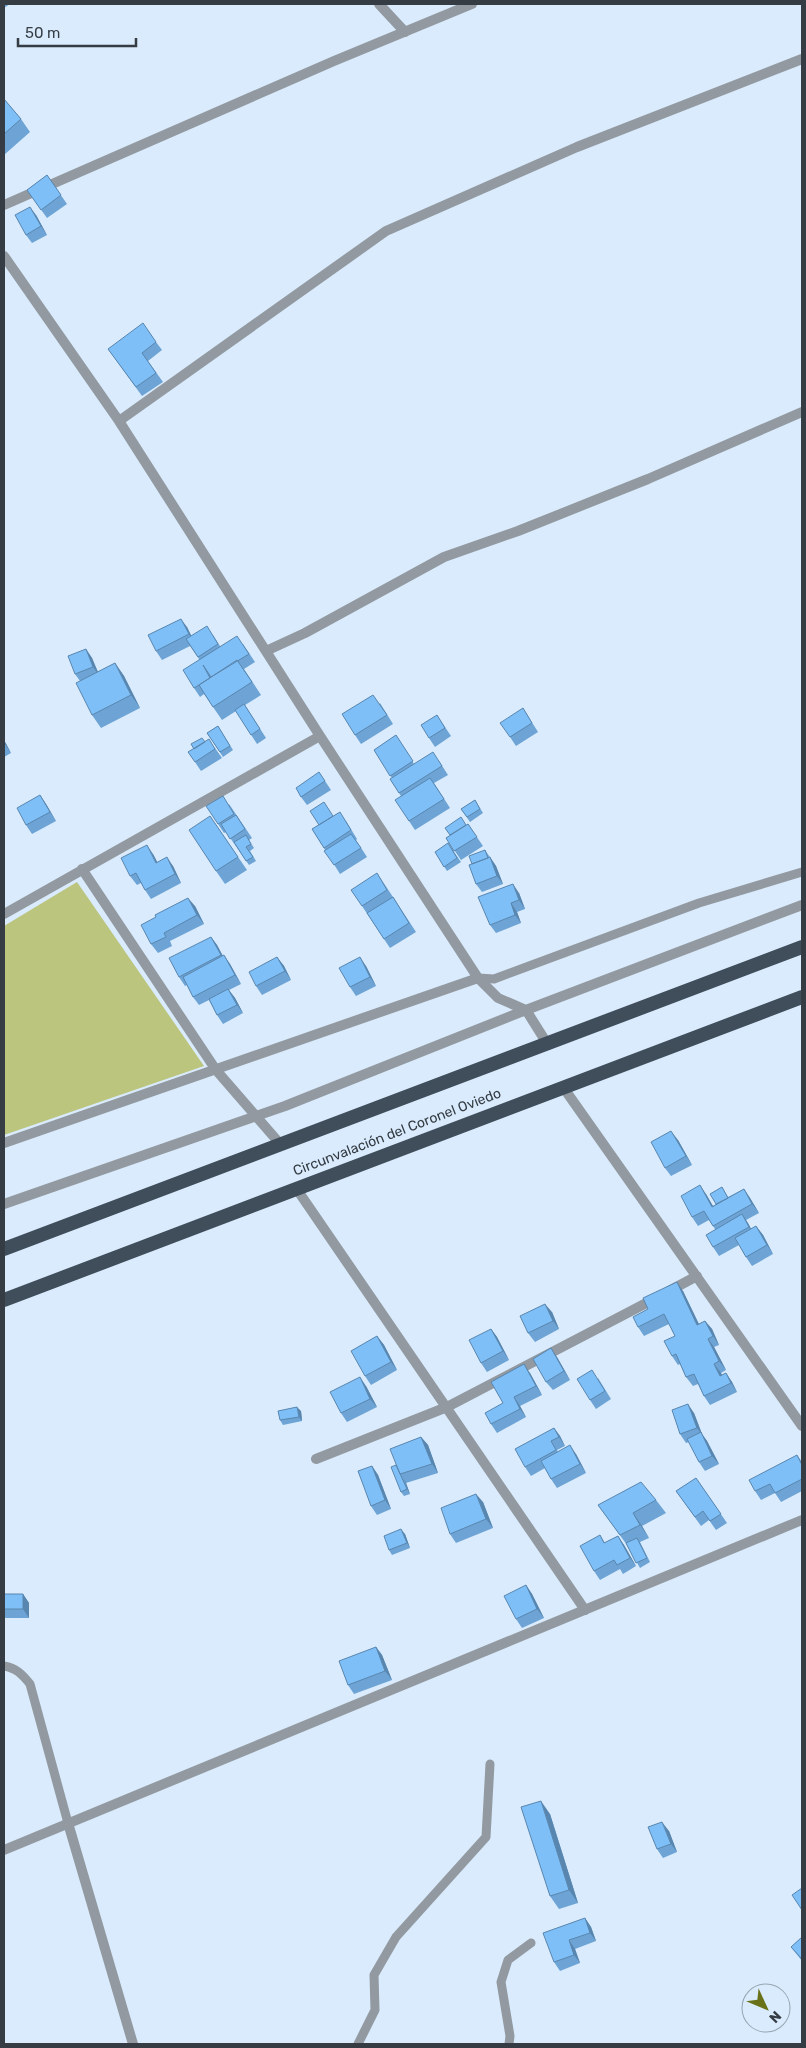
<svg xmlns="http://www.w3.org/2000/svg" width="806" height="2048" viewBox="0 0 806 2048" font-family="Rubik,sans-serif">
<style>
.green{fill:#bcc57e}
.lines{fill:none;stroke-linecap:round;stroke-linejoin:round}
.service{stroke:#9299a0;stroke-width:9}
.minor{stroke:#9299a0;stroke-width:10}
.trunk{stroke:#404d5a;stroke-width:14}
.wall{fill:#6da4d5}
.shaded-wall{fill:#5986ae}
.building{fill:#7fbff8;stroke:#5986ae}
.labels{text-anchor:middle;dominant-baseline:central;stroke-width:4;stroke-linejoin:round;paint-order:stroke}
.street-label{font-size:14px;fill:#353c43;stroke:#d9ebfc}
</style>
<rect width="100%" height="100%" fill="#d9ebfc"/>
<!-- green -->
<path class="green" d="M77 882 204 1066 4 1135V926Z"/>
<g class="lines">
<!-- service -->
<path class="service" d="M478 978 494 979 699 903 802 872
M4 1666C16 1668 22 1674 30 1684L68 1823
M358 2044 375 2010 374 1975 396 1937 486 1837 490 1764
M509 2044 510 2036 501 1982 508 1960 531 1943"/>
<!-- minor -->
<path class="minor" d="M379 4 405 32
M4 205 334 61 472 4
M4 256 119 421 320 736 478 978 498 998 526 1010 548 1045
M119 421 386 231 577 147 802 59
M266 651 305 633 444 557 518 531 648 479 802 412
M82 869 216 1070 281 1145
M4 914 320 736
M563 1087 802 1426
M4 1143 478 978
M296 1188 585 1610
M4 1204 285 1106 526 1010 802 905
M669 1291 697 1276
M316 1459 447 1407 656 1298
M68 1823 133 2044
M4 1850 802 1520"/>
<!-- trunk -->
<path class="trunk" d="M4 1249 802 947
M4 1300 802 997"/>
</g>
<!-- wall -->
<path class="wall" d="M4 4H10L4 8Z
M4 99 21 119 30 132 4 155Z
M47 175 67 204 47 218 27 190Z
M36 215 47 235 32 243 26 235Z
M156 342 162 350 148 361 163 382 142 396 108 349Z
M187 627 191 636 213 635 220 646 243 644 255 662 244 669 261 695 245 705 266 738 257 744 236 711 222 720 204 694 200 697 194 688 199 659 190 646 162 660 156 651Z
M86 649 92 658 98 672 115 663 124 676 140 708 101 728 92 715 80 681 75 674Z
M380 703 393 724 361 744 355 735Z
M523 708 538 732 516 746 510 737Z
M437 715 451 736 435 747 429 738Z
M218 726 233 750 223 757 207 733Z
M396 735 414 764 439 761 448 775 434 783 450 808 415 830 409 821 401 796 390 779 392 778 374 750Z
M4 740 11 753 4 757Z
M205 742 215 748 222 758 201 771 195 762Z
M319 772 331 790 307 805 301 797Z
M40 795 46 804 56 821 32 834 26 825Z
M475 800 483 813 470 822 461 809Z
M229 804 252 838 249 840 254 848 250 851 256 861 249 865 226 832 224 833 218 824Z
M210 816 247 870 225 884 216 871Z
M333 816 346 821 357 839 356 840 367 857 340 874 312 829Z
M468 824 483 846 461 860 446 838Z
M448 843 461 862 447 871 435 852Z
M485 850 496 866 503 884 482 892 476 884 472 864Z
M153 854 157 862 173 866 181 883 151 899 145 890 141 883 137 885 130 876Z
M377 873 399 906 416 932 390 948 362 906Z
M519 893 525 909 517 912 521 923 496 933 490 925Z
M195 906 204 924 170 941 172 946 158 953 151 944Z
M211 937 217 945 223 956 230 964 241 984 229 990 235 998 243 1013 223 1024 217 1015 209 1000 199 1005 193 997 187 985 185 986 179 977Z
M277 957 284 966 291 980 262 995 256 986Z
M366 966 376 986 356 996 350 987Z
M678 1140 692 1165 671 1176 665 1168Z
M722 1187 728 1197 744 1189 750 1198 759 1213 746 1220 751 1229 756 1226 763 1235 773 1254 752 1266 746 1257 739 1245 719 1256 713 1247 715 1229 709 1220 698 1226 692 1217 706 1194 713 1206 716 1204Z
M683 1291 699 1324 705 1321 712 1329 719 1345 714 1347 726 1370 721 1373 722 1375 726 1373 732 1382 737 1392 710 1405 704 1396 698 1384 693 1386 686 1377 680 1364 678 1365 672 1356 675 1336 669 1324 644 1336 638 1327 648 1309Z
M552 1312 559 1329 535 1342 528 1333Z
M491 1329 497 1337 509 1360 487 1372 481 1363Z
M377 1336 384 1345 397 1370 371 1385 365 1376Z
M557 1357 570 1380 553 1390 546 1382Z
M530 1373 542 1395 520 1406 526 1417 497 1433 491 1424 503 1403Z
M598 1378 611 1399 596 1409 590 1400Z
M366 1386 377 1407 347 1422 341 1413Z
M301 1411 302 1421 283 1425 280 1420Z
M694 1413 702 1434 707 1441 719 1464 705 1471 699 1462 689 1442 686 1443 680 1434Z
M554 1428 560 1436 565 1446 557 1450 558 1452 576 1454 586 1473 557 1488 551 1479 545 1468 531 1476 525 1467Z
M421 1437 428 1445 438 1473 406 1483 410 1494 404 1496 401 1492 396 1465Z
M797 1455 802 1462V1491L781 1502 775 1493 761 1500 755 1491Z
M372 1466 378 1475 391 1509 377 1515 371 1506Z
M696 1478 727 1523 716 1530 709 1520 701 1526 676 1491Z
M656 1500 666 1513 642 1526 649 1538 640 1542 650 1562 640 1568 627 1545 598 1505Z
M483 1502 493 1528 456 1543 450 1534Z
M405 1534 410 1548 392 1555 389 1550Z
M600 1535 605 1543 618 1536 624 1545 636 1566 623 1574 620 1569 600 1580 594 1571Z
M526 1585 532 1594 544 1618 522 1628 516 1619Z
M4 1594H23L29 1603V1618H4Z
M376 1647 382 1655 392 1680 354 1694 348 1685Z
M550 1814 578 1903 559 1909 550 1896Z
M669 1831 677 1852 663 1858 657 1849Z
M585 1918 591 1927 596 1941 575 1949 580 1963 560 1971 554 1962Z
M802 1937V1961L791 1947Z"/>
<!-- shaded-wall -->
<path class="shaded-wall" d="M30 207 36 215 47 235 41 226Z
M181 619 187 627 195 643 189 634Z
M86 649 92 658 99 675 93 667Z
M115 663 124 676 140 708 131 695Z
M4 740 11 753 4 743Z
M40 795 46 804 56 821 50 812Z
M147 845 153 854 162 871 156 863Z
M167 857 173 866 181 883 175 874Z
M490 857 496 866 503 884 497 876Z
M513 884 519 893 525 909 519 900Z
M188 898 195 906 204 924 197 915Z
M511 903 517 912 521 923 515 915Z
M211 937 217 945 227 964 221 955Z
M224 955 230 964 241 984 235 975Z
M277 957 284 966 291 980 285 971Z
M360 957 366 966 376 986 370 977Z
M228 989 235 998 243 1013 237 1005Z
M671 1131 678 1140 692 1165 686 1156Z
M700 1185 706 1194 718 1215 712 1207Z
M744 1189 750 1198 759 1213 752 1204Z
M742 1214 748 1223 755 1236 749 1227Z
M756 1226 763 1235 773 1254 767 1245Z
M677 1282 683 1291 703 1333 697 1325Z
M545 1304 552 1312 559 1329 553 1321Z
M705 1321 712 1329 719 1345 713 1336Z
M491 1329 497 1337 509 1360 503 1351Z
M377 1336 384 1345 397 1370 391 1362Z
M708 1339 714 1347 726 1370 719 1361Z
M551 1348 557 1357 570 1380 564 1371Z
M524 1364 530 1373 542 1395 536 1386Z
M714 1364 721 1373 726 1385 720 1376Z
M726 1373 732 1382 737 1392 731 1383Z
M360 1377 366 1386 377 1407 370 1399Z
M514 1397 520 1406 526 1417 520 1409Z
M688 1404 694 1413 702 1434 707 1441 719 1464 712 1456 703 1436 697 1428Z
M297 1407 301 1411 302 1421 299 1417Z
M554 1428 560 1436 565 1446 559 1437Z
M421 1437 428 1445 438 1473 432 1464Z
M570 1445 576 1454 586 1473 580 1464Z
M372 1466 378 1475 391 1509 385 1500Z
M404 1479 406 1483 410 1494 407 1489Z
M476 1494 483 1502 493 1528 486 1519Z
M633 1513 642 1526 649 1538 640 1525Z
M401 1529 405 1534 410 1548 407 1543Z
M618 1536 624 1545 636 1566 630 1558Z
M526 1585 532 1594 544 1618 537 1609Z
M23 1594 29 1603V1618L23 1609Z
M376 1647 382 1655 392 1680 385 1671Z
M541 1801 550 1814 578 1903 569 1890Z
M662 1822 669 1831 677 1852 671 1844Z
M585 1918 591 1927 596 1941 590 1933Z
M569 1940 575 1949 580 1963 574 1955Z"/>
<!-- building -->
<path class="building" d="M4 99 21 119 4 134Z
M47 175 61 195 41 210 27 190Z
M30 207 41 226 26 235 15 215Z
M143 323 156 342 142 353 156 373 136 387 108 349Z
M181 619 189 634 156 651 148 635Z
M207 626 218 644 198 657 186 639Z
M237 636 249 654 211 677 203 665 210 678 194 688 183 670Z
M86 649 93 667 75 674 68 656Z
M237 660 252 682 213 707 199 685Z
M115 663 131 695 92 715 76 683Z
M373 695 387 715 355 735 342 714Z
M244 704 260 729 251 735 235 710Z
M523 708 532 723 510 737 500 723Z
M437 715 445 728 429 738 421 725Z
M218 726 230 746 220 752 207 733Z
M396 735 413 761 390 776 374 750Z
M202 738 205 742 194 749 191 744Z
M209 739 215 749 195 762 188 752Z
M433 752 442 766 399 793 390 779Z
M319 772 325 781 301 797 296 788Z
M430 778 444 799 409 821 395 800Z
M40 795 50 812 26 825 17 808Z
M223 796 234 814 218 824 206 806Z
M475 800 480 809 467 817 461 809Z
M324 802 333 816 319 825 310 811Z
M340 812 351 830 324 848 312 829Z
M236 815 245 829 230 839 221 824Z
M210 816 238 857 216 871 189 830Z
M461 817 466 825 450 835 445 828Z
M468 824 477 837 454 851 446 838Z
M351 834 361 848 334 865 324 851Z
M246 835 251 844 246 847 253 857 246 861 234 842Z
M448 843 457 858 444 867 435 852Z
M147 845 156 863 167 857 175 874 145 890 136 873 130 876 121 858Z
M485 850 488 858 472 864 469 856Z
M490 857 497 876 476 884 469 865Z
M377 873 387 890 362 906 351 890Z
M513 884 519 900 511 903 515 915 490 925 478 897Z
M393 897 409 923 384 939 367 913Z
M188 898 197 915 164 933 166 937 151 944 141 925 156 917 155 915Z
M211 937 221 955 179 977 169 958Z
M224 955 235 975 193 997 183 977Z
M277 957 285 971 256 986 249 972Z
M360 957 370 977 350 987 339 968Z
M228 989 237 1005 217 1015 209 999Z
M671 1131 686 1156 665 1168 651 1142Z
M700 1185 712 1207 744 1189 752 1204 713 1226 704 1211 692 1217 681 1196Z
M722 1187 728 1198 716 1204 710 1194Z
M742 1214 749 1227 713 1247 706 1235Z
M756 1226 767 1245 746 1257 735 1238Z
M677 1282 697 1325 705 1321 713 1336 708 1339 719 1361 714 1364 720 1376 726 1373 731 1383 704 1396 694 1374 686 1377 676 1354 672 1356 664 1341 675 1336 664 1314 638 1327 633 1317 648 1309 643 1298Z
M545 1304 553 1321 528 1333 520 1316Z
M491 1329 503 1351 481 1363 469 1340Z
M377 1336 391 1362 365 1376 351 1351Z
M551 1348 564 1371 546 1382 533 1359Z
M524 1364 536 1386 514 1397 520 1409 491 1424 485 1413 503 1403 491 1382Z
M592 1370 605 1391 590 1400 577 1379Z
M360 1377 370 1399 341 1413 330 1392Z
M688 1404 697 1428 680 1434 672 1410Z
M297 1407 299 1417 280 1420 278 1411Z
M554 1428 559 1437 551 1441 556 1450 525 1467 515 1449Z
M701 1432 712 1456 699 1462 687 1439Z
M421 1437 432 1464 400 1474 390 1449Z
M570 1445 580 1464 551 1479 541 1461Z
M797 1455 802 1465V1479L775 1493 770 1484 755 1491 749 1480Z
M396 1465 407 1489 401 1492 391 1467Z
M372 1466 385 1500 371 1506 358 1471Z
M696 1478 721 1514 710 1521 703 1511 695 1517 676 1491Z
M641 1482 656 1500 633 1513 640 1525 620 1535 598 1505Z
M476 1494 486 1519 450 1534 441 1508Z
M401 1529 407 1543 389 1550 384 1536Z
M600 1535 604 1543 618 1536 630 1558 617 1565 614 1560 594 1571 580 1546Z
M637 1538 647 1558 636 1563 626 1543Z
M526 1585 537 1609 516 1619 504 1596Z
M4 1594H23V1609H4Z
M376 1647 385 1671 348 1685 339 1661Z
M541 1801 569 1890 550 1896 521 1807Z
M662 1822 671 1844 657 1849 648 1827Z
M802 1888V1910L792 1895Z
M585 1918 590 1933 569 1940 574 1955 554 1962 543 1933Z
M802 1937V1959L791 1947Z"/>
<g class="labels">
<!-- street labels -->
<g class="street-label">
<text transform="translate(397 1132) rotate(-21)">Circunvalación del Coronel Oviedo</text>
</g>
</g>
<!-- border -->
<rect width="806" height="2048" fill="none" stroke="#353c43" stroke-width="10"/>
<!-- north arrow -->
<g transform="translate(766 2008) rotate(134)"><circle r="24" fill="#d9ebfc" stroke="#97a5b2"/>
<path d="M0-4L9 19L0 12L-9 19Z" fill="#6a7219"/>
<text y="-8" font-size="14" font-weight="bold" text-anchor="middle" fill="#353c43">N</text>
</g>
<!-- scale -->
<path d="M18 38v8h118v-8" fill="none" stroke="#353c43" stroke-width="2.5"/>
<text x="25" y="38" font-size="15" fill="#353c43" stroke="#d9ebfc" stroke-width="4" paint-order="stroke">50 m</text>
</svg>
